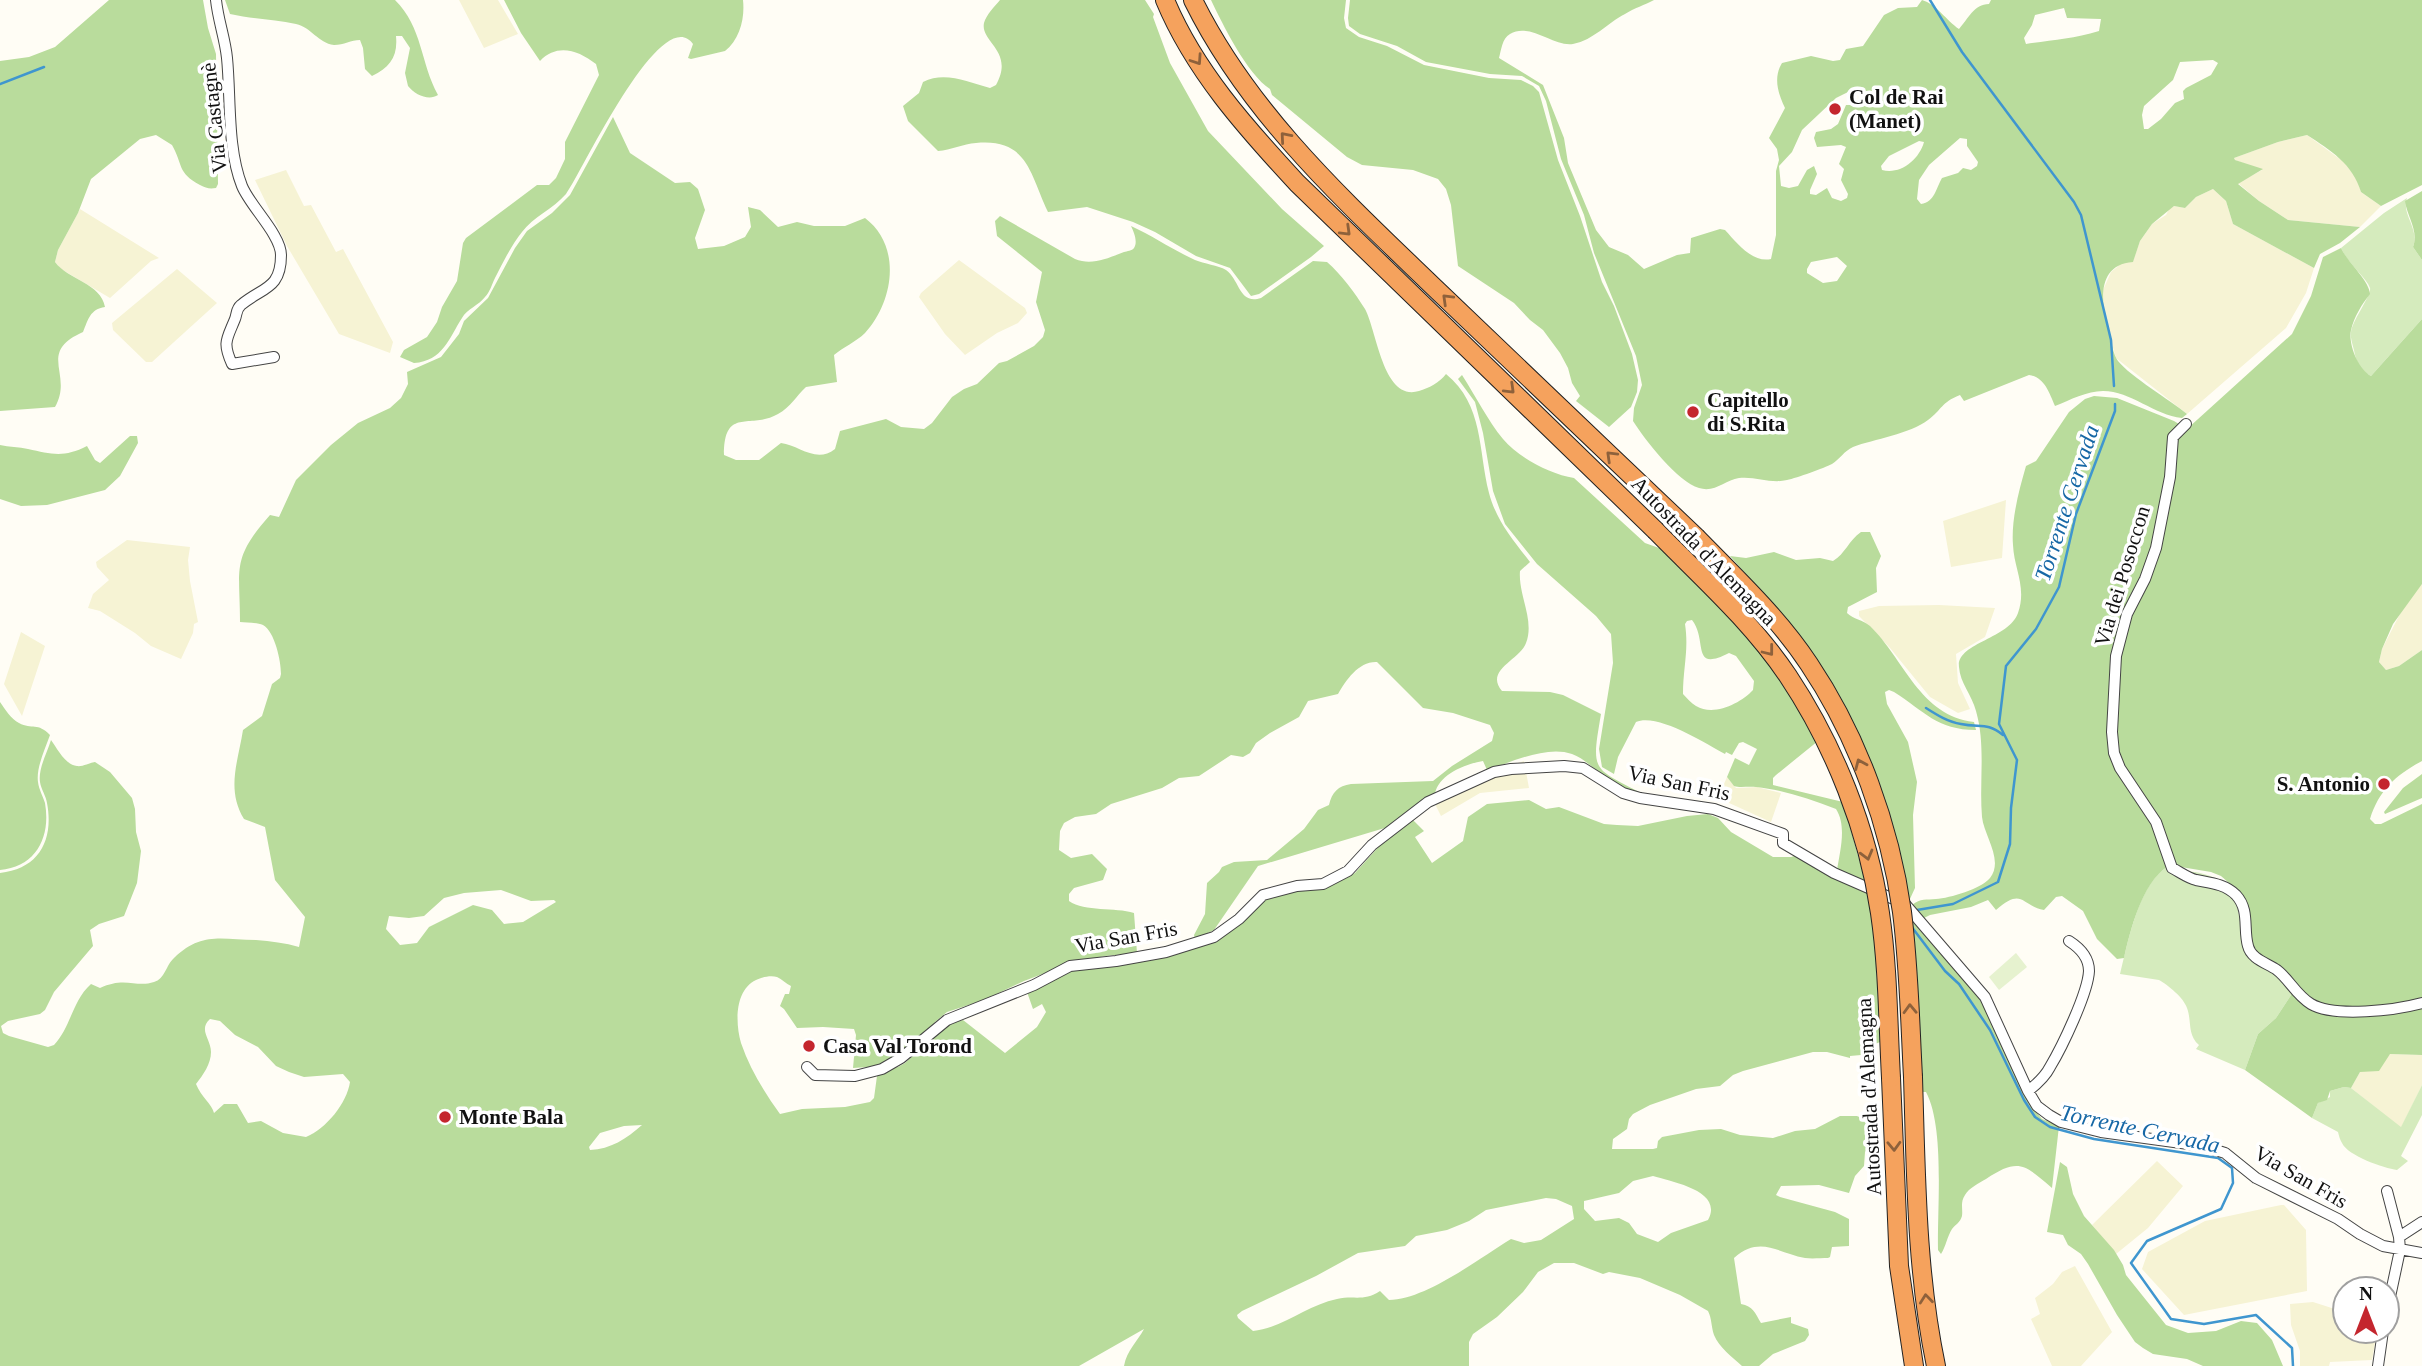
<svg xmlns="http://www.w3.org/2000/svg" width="2422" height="1366" viewBox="0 0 2422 1366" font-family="'Times New Roman',serif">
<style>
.farmland{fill:#f6f3d4}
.green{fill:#d5ebbd}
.forest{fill:#b9dc9c;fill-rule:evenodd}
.pitch{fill:#e6f2cf}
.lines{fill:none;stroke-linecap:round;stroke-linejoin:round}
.stream{stroke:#3f96cf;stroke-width:2.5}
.street-casing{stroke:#444;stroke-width:12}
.highway-casing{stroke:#222;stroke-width:20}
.street{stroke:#fff;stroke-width:10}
.highway{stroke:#f5a25d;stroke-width:18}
.highway-bridge-casing{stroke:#222;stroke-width:20;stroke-linecap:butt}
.highway-bridge{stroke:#f5a25d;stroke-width:18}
.oneway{stroke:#8e613b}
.poi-dot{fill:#c4262e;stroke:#fff;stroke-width:2.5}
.labels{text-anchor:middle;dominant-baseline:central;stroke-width:7;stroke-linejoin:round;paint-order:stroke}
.poi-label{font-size:21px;font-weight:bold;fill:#111;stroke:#fff;text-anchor:start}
.street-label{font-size:21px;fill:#111;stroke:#fff}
.water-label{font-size:23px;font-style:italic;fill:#1768a6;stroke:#fff}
</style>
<rect width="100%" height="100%" fill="#fffdf5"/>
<!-- farmland -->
<path class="farmland" d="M459 0H498L518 34 484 48Z
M2307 135 2344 162 2358 180 2361 192 2381 206 2360 227 2288 220 2259 201 2238 183 2262 170 2235 160 2234 158 2278 142Z
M286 170 304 206 311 205 336 252 343 249 393 342 390 353 339 334 287 246 255 180Z
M2213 189 2226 201 2233 224 2314 268 2306 293 2286 328 2187 414 2116 358 2102 310 2103 290 2111 272 2122 263 2133 261 2140 241 2152 224 2166 215 2169 209 2174 206 2185 208 2196 197Z
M80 209 159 258 151 261 110 298 61 269 55 262 58 250Z
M959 260 1025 308 1027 313 1018 323 997 333 965 355 945 334 919 297 921 293Z
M177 269 217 303 152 362H146L113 330 112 323Z
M2006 500 2002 558 1951 567 1943 521Z
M127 540 190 547 188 560 190 581 198 622 194 624 193 633 181 659 151 646 135 633 100 611 88 608 93 594 109 580 97 567 96 562Z
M2422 584V650L2399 666 2386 670 2379 662 2382 649 2403 608Z
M1939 605 1995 608 1985 637 1956 654 1958 683 1970 709 1958 713 1930 697 1890 648 1859 616V611L1879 606Z
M21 632 45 646 22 716 4 684Z
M1524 761 1529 788 1480 793 1441 816 1433 800 1496 770Z
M1727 777 1736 788 1757 787 1781 793 1771 822 1718 798Z
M2390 1054 2422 1055V1085L2401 1128 2351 1088 2360 1072Z
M2157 1161 2183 1186 2148 1228 2116 1254 2092 1225Z
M2281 1205H2284L2306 1230 2307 1291 2184 1315 2142 1269 2148 1252 2205 1221Z
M2075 1266 2112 1332 2081 1366H2052L2031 1319 2040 1314 2035 1298 2053 1284 2062 1272Z
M2313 1302 2341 1311 2345 1310V1302V1331H2377L2372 1360 2330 1362 2329 1366H2300V1351L2291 1325 2290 1304Z"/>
<!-- green -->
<path class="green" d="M2407 198C2401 215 2420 228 2413 247L2422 260V319L2371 376C2361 371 2358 365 2355 355 2354 348 2350 339 2351 333 2351 322 2372 295 2370 288 2366 277 2348 264 2341 248L2384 213Z
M2167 867C2177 871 2185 871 2195 872 2239 880 2238 906 2243 943L2293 992 2276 1018 2258 1034 2245 1070 2196 1049 2199 1045C2187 1035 2192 1021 2187 1008 2184 998 2168 985 2159 980L2120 974C2128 943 2138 885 2167 867Z
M2422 1085V1115L2401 1156 2408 1161 2397 1170C2384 1168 2348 1156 2342 1143 2340 1140 2339 1136 2338 1132L2312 1118 2318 1103 2330 1097V1091L2344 1087 2351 1088 2401 1127Z"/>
<!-- forest -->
<path class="forest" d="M109 0H203L208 28 216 54 218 184 216 188C209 189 206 188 200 185 177 173 183 164 172 145L156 135 140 139 91 179 78 213 58 250 55 262C68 280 101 283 105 307 90 309 88 320 83 332 36 353 74 374 55 407L0 411V61L29 57 55 47Z
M225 0H395C423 28 420 62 438 95 429 101 415 95 408 86L405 73 410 48 402 36H396C398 57 390 67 372 76L365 69 363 48 360 40C351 40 344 45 334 45 318 43 311 27 296 24 274 19 252 19 230 14Z
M504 0H743C745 18 740 39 725 51L691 59 688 58 693 44C661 0 579 178 566 194 553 209 533 217 522 232 511 246 503 262 495 278 492 284 490 292 485 297 479 305 467 309 462 318 449 338 443 361 414 363L400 357 404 350 427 337 437 322 442 307 457 281 463 243 466 238 537 185H549L556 178 565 159V142L599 75 596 64C578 50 557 43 540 61L521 33Z
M1000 0H1145L1154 14 1153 17 1170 63 1208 131 1282 209 1324 246 1311 257 1259 294 1251 296 1230 268 1196 256 1155 232 1133 222 1087 207 1048 212C1030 174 1028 138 976 143 963 144 951 150 938 151L908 121 903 106 919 93 923 82C945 71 967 82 990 88L996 85C1015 51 980 42 984 23 986 15 995 6 1000 0Z
M1211 0H1346L1344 18 1346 28 1359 37 1387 46 1424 65 1489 78 1521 80 1533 86 1539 92 1558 160 1580 216 1602 282 1614 306 1632 354 1638 380 1637 392 1631 407 1609 427 1576 401 1580 396 1572 383 1568 368 1560 353 1543 330 1530 320 1514 303 1458 266 1451 205 1446 189 1438 179 1413 170 1362 165 1347 157 1272 95 1270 89C1247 74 1223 25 1211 0Z
M1350 0H1654C1645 5 1634 8 1625 14 1607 23 1594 40 1573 44 1553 47 1530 22 1510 34 1502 38 1501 51 1499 58L1543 85 1564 138 1568 163 1596 230 1609 247 1628 255 1644 269 1677 255 1690 253 1691 238 1720 229 1725 230C1737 243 1752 263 1771 259L1776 235V171L1779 160 1777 149 1769 138 1785 108C1778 93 1773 78 1782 63L1811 56 1833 61 1840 60 1846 49 1863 46 1884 15 1898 8 1917 7 1922 0C1936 4 1947 21 1959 29 1968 19 1974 4 1989 4L1991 0H2422V185L2381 206 2361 192C2353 164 2330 150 2307 135L2278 142 2234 158 2235 160 2263 169 2238 184 2259 201 2288 220 2360 227 2340 243 2320 254 2314 268 2233 224 2226 201 2213 189 2196 197 2185 208 2174 206 2152 224 2140 241 2133 262C2093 265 2102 309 2110 336 2112 344 2113 354 2118 361 2131 377 2170 400 2187 414L2182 418C2154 415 2131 391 2103 391 2087 391 2070 400 2055 406 2049 392 2044 377 2029 375L1964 401 1960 395C1940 403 1943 409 1928 420 1910 434 1874 439 1853 447 1844 451 1840 459 1832 464 1824 468 1797 478 1787 480 1771 484 1755 476 1739 478 1725 480 1715 493 1699 488 1678 482 1645 440 1633 421L1634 408 1642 385 1636 356 1594 253 1584 215 1561 159 1546 101 1539 86 1522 76 1490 74 1426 62 1397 46 1360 34 1349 26 1348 18ZM2064 8 2067 18 2101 19 2099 31C2073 39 2052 40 2026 44L2024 38 2032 25 2035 15ZM2213 60 2218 63 2211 75 2186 88 2183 91 2184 99 2175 103 2161 119 2148 129H2144L2142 115 2144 106 2173 80 2180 62ZM1848 92H1861L1867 95V99L1860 105H1846L1838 124 1831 129 1816 132 1814 138 1817 147 1841 145 1846 147 1839 164 1844 169 1841 180 1848 194 1847 198 1841 201 1832 198 1827 188 1816 195 1810 194V190L1817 174 1814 166 1807 170 1798 186 1789 188 1781 186 1779 166 1792 152 1802 130 1836 98ZM1960 138 1967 139V146L1978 162 1977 166 1971 170 1963 168 1958 173 1942 178C1936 188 1935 202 1921 204L1917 199 1919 180 1929 165ZM1919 141 1924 142C1919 160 1900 175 1882 170L1881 166 1889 156ZM1837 257 1847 266 1837 281 1823 283 1807 273V269L1811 262Z
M613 117 630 153 675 183 690 182 698 189 705 210 695 238 698 249 724 246 745 237 751 227 748 207 760 210 778 227 797 222 814 226H845L865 218C902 246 894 301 865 333 856 342 843 347 834 355L837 382 806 387C796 396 791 407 778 414 750 430 724 406 724 455L736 460H759L781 443C799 445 816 464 835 449L840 431 886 419 901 427 924 429 932 423 952 397 964 389 977 384 999 363 1007 361 1034 346 1043 337 1045 330 1036 302 1042 272 997 236 995 221 1000 216 1075 259C1092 266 1108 258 1124 252 1127 251 1132 251 1134 248 1138 242 1134 232 1131 226 1153 236 1173 250 1195 260 1204 264 1218 265 1226 270 1240 280 1239 305 1261 298L1313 261 1327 262C1341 274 1355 293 1365 309 1377 331 1383 402 1419 391 1429 388 1439 383 1446 374 1484 405 1478 450 1489 493 1496 520 1513 540 1530 562L1520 571C1518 595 1535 620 1526 643 1520 660 1484 670 1502 691L1550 692 1563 695 1601 714C1591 773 1592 767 1643 794 1623 792 1611 781 1595 769 1588 764 1581 757 1572 754 1547 745 1512 762 1487 770L1483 761C1465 764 1438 775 1435 794L1411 809 1388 827 1258 866 1214 930 1195 939 1194 935 1205 914 1207 883 1219 872 1222 867 1234 862 1267 860 1304 829 1318 810 1329 805C1332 792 1338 786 1351 784L1433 781 1452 766 1492 741 1494 733 1490 725 1453 713 1423 708 1377 662C1359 661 1346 680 1338 694L1308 701 1299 717 1270 733 1256 743 1250 753 1243 757 1231 755 1199 776 1179 778 1162 788 1111 804 1096 814 1075 817 1064 823 1060 831 1059 850 1071 858 1092 854 1107 869 1103 880 1074 888 1069 894V901C1085 912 1115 907 1134 913L1137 953 1105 956 1069 964 1024 981 984 1000 947 1012 935 1022 929 1033 884 1066 853 1068 856 1035 854 1029 823 1027 797 1028 784 1009 780 1006 785 994H789L791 986C786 984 782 979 777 977 771 975 762 977 756 980 735 990 735 1022 741 1043 750 1069 764 1092 780 1114L802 1109 845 1107 870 1102 874 1098 877 1076 870 1070 898 1067 905 1063 945 1025 963 1020 1005 1053 1037 1027 1046 1012 1042 1004 1033 1009 1027 992 1070 968 1213 941 1267 897 1300 890 1324 889 1355 873 1383 842 1412 819 1424 831 1415 837 1432 863 1463 841 1468 817 1487 804 1529 800 1546 809 1559 807 1604 824 1617 825 1638 826 1687 816 1708 814 1718 818 1731 832 1773 857H1791L1801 854 1868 892 1875 942 1880 1042 1873 1045 1872 1054 1850 1056V1058L1827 1052H1813L1743 1071 1733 1075 1720 1086 1696 1089 1650 1105 1633 1114 1629 1119 1627 1129 1613 1139 1612 1149H1653L1657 1148 1658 1141 1662 1137 1699 1130 1721 1129 1740 1135 1773 1138 1795 1131 1815 1129 1840 1116H1857L1870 1122 1879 1120C1880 1147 1877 1135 1865 1152L1864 1166 1855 1176 1849 1193 1819 1185 1781 1186 1776 1195 1780 1197 1835 1212 1849 1219V1246L1832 1247 1830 1257 1828 1258C1821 1258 1812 1259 1805 1258 1778 1253 1760 1235 1734 1258L1741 1304C1753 1306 1755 1313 1761 1323L1791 1317V1323L1808 1329 1809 1335 1805 1341 1773 1354 1759 1366H1742C1732 1357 1719 1347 1714 1335 1711 1326 1712 1319 1708 1311L1680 1295 1640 1278 1609 1272 1603 1274 1574 1263H1554L1538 1272 1523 1292 1497 1317 1473 1334 1469 1342V1366H1124C1127 1350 1137 1342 1144 1329L1079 1366H0V873C39 869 54 840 47 803 46 796 41 789 40 782 38 769 47 753 51 740 57 748 65 765 77 766 82 767 89 763 95 762L110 772 132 798 135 809 136 832 141 851 137 883 124 916 99 924 90 930 93 946 54 992 45 1010 40 1014 8 1021 1 1026 3 1033 9 1036 48 1047 54 1045C71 1027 72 1001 91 984L100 988C125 976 136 988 154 982 165 979 166 965 174 958 202 931 222 940 256 940 271 941 285 943 299 947L305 917 275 880 265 827 244 819C226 789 238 762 243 730L262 716 272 684 280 678 281 674C281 661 275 632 263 625 257 622 246 623 240 622 240 568 231 559 270 515L279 517 296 480 331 445 358 423 390 408 401 398 408 384 407 372 441 357 459 334 464 321 488 298 515 248 527 231 552 213 570 195ZM501 890 531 901 554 900 556 902 523 922 504 924 492 910 473 905 429 927 417 943 400 945 386 929 389 916 409 918 424 916 444 898 464 893ZM210 1019 220 1021 235 1035 258 1047 276 1066 289 1072 304 1077 343 1074 350 1082C347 1103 326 1129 306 1137L283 1133 261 1121 248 1123 237 1104H224L214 1113C212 1104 201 1097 196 1084 203 1075 211 1064 211 1052 211 1039 198 1030 210 1019ZM642 1125C626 1139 611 1149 590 1150L589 1147 600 1133 624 1126ZM1653 1176C1673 1182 1724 1191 1708 1220L1671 1233 1658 1242 1637 1234 1629 1223 1619 1218 1595 1221 1584 1209V1201L1619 1193 1633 1181ZM1546 1198 1556 1199 1572 1206 1574 1219 1541 1240 1524 1243 1511 1239C1480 1258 1425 1300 1389 1300L1380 1291C1364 1302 1354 1295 1337 1299 1307 1305 1283 1328 1253 1331L1238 1318 1237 1315 1242 1311 1316 1276 1358 1253 1405 1246 1416 1236 1447 1230 1469 1221 1486 1210Z
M2422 191V260L2413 247C2419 230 2407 217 2405 201Z
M2341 248C2348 263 2369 280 2370 294 2362 304 2354 317 2351 330 2348 344 2358 369 2371 376L2422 319V584L2393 624 2382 649 2379 662 2386 670 2399 666 2422 650V761C2396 775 2379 790 2370 819L2375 824H2381L2422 804V997L2397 1006 2337 1008 2317 1005 2254 953 2237 890 2221 876 2211 872 2175 866 2158 839 2167 867C2142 883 2130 931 2124 958L2117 959 2097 939 2083 911 2062 896 2056 897 2044 910C2020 905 2023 887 1996 910L1988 900 1971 907 1930 915 1922 919 1912 905C1921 898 1926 900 1936 899 1950 898 1981 889 1990 878 2004 860 1984 836 1982 817 1979 781 1986 746 1976 711 1972 695 1960 683 1959 667 1956 643 2009 639 2018 613 2027 587 2014 569 2013 545 2011 520 2019 490 2026 466L2036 461 2069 412 2085 399 2094 396 2117 398 2174 421 2187 429 2292 334 2311 296 2323 257Z
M1462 375C1475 395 1488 421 1503 439 1519 458 1550 474 1574 478L1645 543 1659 548 1663 544 1720 602 1782 680 1818 741 1776 775 1773 778V785L1843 802 1866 884 1837 870C1840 851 1847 826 1836 809 1809 799 1784 790 1756 787 1748 786 1740 788 1734 786L1727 777 1735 758 1749 765 1757 749 1743 742 1739 743 1732 755 1726 752 1725 754C1704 743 1658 713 1636 722L1618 757 1614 774 1602 767 1599 749 1613 663 1611 634 1596 616 1537 564 1505 524 1493 491 1483 433 1475 402 1458 379ZM1692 620C1708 640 1690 673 1729 653L1736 656 1754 681 1753 690C1741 703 1714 717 1696 706 1691 703 1687 698 1683 694 1683 668 1689 650 1685 624L1687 621Z
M130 436H137L138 443 120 476 105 490 47 505 21 506 0 499V445C9 447 19 447 28 449 51 454 64 458 87 446L95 460 100 463Z
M1861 532H1870L1881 556 1876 568 1877 592 1848 607 1847 613C1853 619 1863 620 1870 626 1904 659 1920 716 1974 722L1976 730C1937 730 1924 711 1894 692L1889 690 1885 692 1887 704 1908 742 1917 782 1913 815 1915 888 1909 901 1889 813 1820 666 1792 627 1730 556 1746 558 1774 552 1796 560 1820 558 1833 561C1845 554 1849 540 1861 532Z
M0 702C5 709 11 719 19 723 32 730 38 722 50 735 45 749 36 768 38 782 39 790 43 796 45 803 51 837 36 867 0 870Z
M2422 774V798L2385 814 2384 812 2403 788Z
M1911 916 1977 988 1995 1025 2029 1104 2042 1119 2059 1126 2052 1188C2025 1165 2019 1157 1986 1179 1979 1183 1969 1188 1965 1195 1960 1202 1963 1209 1962 1216 1960 1223 1956 1224 1952 1229 1947 1237 1946 1246 1941 1254L1938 1250C1937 1208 1945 1128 1926 1092H1922L1916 966Z
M2293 992 2327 1011 2422 1001V1055L2390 1054 2379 1071 2360 1072 2351 1088 2344 1087 2330 1091 2327 1100 2318 1103 2312 1118 2245 1070 2258 1034 2276 1018Z
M2060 1162 2067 1167 2073 1194 2084 1216 2114 1250 2123 1265 2126 1275 2166 1325 2188 1333 2216 1331 2241 1321 2257 1323 2272 1340 2283 1366H2203L2187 1359 2153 1354 2143 1348 2135 1342 2117 1315 2088 1264 2081 1254 2068 1245 2063 1235 2047 1232Z"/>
<!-- pitch -->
<path class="pitch" d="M2016 953 2027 967 1999 990 1989 977Z"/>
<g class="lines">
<!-- stream -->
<path class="stream" d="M1930 0 1962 52 2074 202 2081 215 2111 340 2114 386
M0 84 44 67
M1926 708C1937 715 1948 722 1961 724 1980 728 1987 722 2003 735
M1917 910 1953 904 1998 882 2010 844 2011 808 2017 760 1999 724 2006 666 2036 629 2059 587 2076 514 2115 411V404
M1911 926 1945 971 1959 984 1990 1030 2024 1100 2035 1117 2050 1127 2094 1139 2218 1158 2232 1168 2233 1183 2221 1209 2147 1241 2131 1263 2171 1319 2204 1324 2256 1315 2292 1348 2293 1366"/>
<!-- street casing -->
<g class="street-casing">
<path id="street" d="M216 0C218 20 225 38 227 58 231 98 227 148 242 186 250 206 281 235 281 255 281 290 262 287 241 305 236 309 237 314 235 319 227 339 222 342 232 364L274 357
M2186 424 2173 437 2170 477 2156 548 2145 579 2127 614 2116 656 2112 732 2114 753 2120 768 2156 822 2172 868C2180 872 2188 878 2196 880 2211 883 2225 884 2236 895 2250 910 2243 929 2248 946 2251 959 2267 963 2277 970 2289 979 2296 995 2311 1004 2335 1018 2396 1010 2422 1003
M807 1067 815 1075 855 1076 882 1069 901 1058 947 1020 1034 985 1070 966 1116 961 1166 952 1214 937 1239 919 1263 895 1297 886 1323 884 1348 871 1372 845 1428 802 1494 772 1511 769 1564 766 1583 768 1623 793 1640 798 1714 809 1783 834V843L1834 873 1905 904 1985 997 2028 1091 2037 1106 2049 1115 2061 1122 2101 1132 2203 1146 2225 1153 2256 1178 2338 1219 2360 1234 2383 1246 2422 1253
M2028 1091C2037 1084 2045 1077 2050 1067 2062 1047 2088 993 2089 971 2089 957 2080 948 2069 941
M2387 1191 2399 1237
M2387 1311 2400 1250 2399 1237 2422 1222
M2378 1366 2383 1331"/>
</g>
<!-- highway casing -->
<g class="highway-casing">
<path id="highway" d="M1165 0C1194 70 1246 128 1297 183L1655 530
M1193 0C1250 116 1347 203 1438 291 1524 374 1610 455 1696 537
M1913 1077C1916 1173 1916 1271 1936 1366
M1891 1078 1899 1266 1914 1366"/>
</g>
<!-- street -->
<use href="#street" class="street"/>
<!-- highway -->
<use href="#highway" class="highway"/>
<!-- highway-bridge casing -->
<g class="highway-bridge-casing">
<path id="highway-bridge" d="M1655 530C1701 577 1751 621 1788 676 1834 745 1868 830 1880 913 1888 967 1888 1023 1891 1078
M1696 537C1736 578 1778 617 1809 664 1858 737 1890 826 1902 912 1909 967 1910 1022 1913 1077"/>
</g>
<!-- highway-bridge -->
<use href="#highway-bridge" class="highway-bridge"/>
</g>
<!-- one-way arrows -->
<defs><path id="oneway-chevron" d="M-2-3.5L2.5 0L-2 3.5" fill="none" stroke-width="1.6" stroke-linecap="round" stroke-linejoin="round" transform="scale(1.75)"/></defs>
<g class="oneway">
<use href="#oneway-chevron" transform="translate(1197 60) rotate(56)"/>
<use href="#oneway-chevron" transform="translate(1285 137) rotate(-131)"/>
<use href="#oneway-chevron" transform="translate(1346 231) rotate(44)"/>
<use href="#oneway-chevron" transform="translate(1447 299) rotate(-136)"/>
<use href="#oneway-chevron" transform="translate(1510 389) rotate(44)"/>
<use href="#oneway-chevron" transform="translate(1611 456) rotate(-136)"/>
<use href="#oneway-chevron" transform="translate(1769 651) rotate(52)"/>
<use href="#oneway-chevron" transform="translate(1860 764) rotate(-113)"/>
<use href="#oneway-chevron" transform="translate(1867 855) rotate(75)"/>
<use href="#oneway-chevron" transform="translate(1910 1009) rotate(-92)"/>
<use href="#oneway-chevron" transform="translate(1894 1146) rotate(88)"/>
<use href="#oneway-chevron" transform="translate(1926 1299) rotate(-96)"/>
</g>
<!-- markers -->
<g class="poi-dot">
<circle cx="1835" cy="109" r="7"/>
<circle cx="1693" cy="412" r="7"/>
<circle cx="2384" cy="784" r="7"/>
<circle cx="809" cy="1046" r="7"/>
<circle cx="445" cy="1117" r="7"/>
</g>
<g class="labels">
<!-- poi labels -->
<g class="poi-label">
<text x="1849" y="97">Col de Rai<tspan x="1849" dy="24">(Manet)</tspan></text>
<text x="1707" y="400">Capitello<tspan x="1707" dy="24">di S.Rita</tspan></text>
<text x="2370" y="784" text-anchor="end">S. Antonio</text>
<text x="823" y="1046">Casa Val Torond</text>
<text x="459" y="1117">Monte Bala</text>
</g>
<!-- street labels -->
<g class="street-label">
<text transform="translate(214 118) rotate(-96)">Via Castagnè</text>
<text transform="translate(1704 551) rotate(46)">Autostrada d'Alemagna</text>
<text transform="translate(2122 576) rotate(-73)">Via dei Posoccon</text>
<text transform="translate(1679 783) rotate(12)">Via San Fris</text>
<text transform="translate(1126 937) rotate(-10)">Via San Fris</text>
<text transform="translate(1869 1097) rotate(-93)">Autostrada d'Alemagna</text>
<text transform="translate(2301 1177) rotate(30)">Via San Fris</text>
</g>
<!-- water labels -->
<g class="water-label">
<text transform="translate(2067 503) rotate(-72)">Torrente Cervada</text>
<text transform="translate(2140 1129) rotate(12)">Torrente Cervada</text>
</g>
</g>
<!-- north arrow -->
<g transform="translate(2366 1310)"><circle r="33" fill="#ffffff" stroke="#a0a0a0" stroke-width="2"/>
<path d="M0-5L12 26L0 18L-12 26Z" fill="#c4262e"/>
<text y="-10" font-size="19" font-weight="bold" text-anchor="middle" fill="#111111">N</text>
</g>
</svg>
